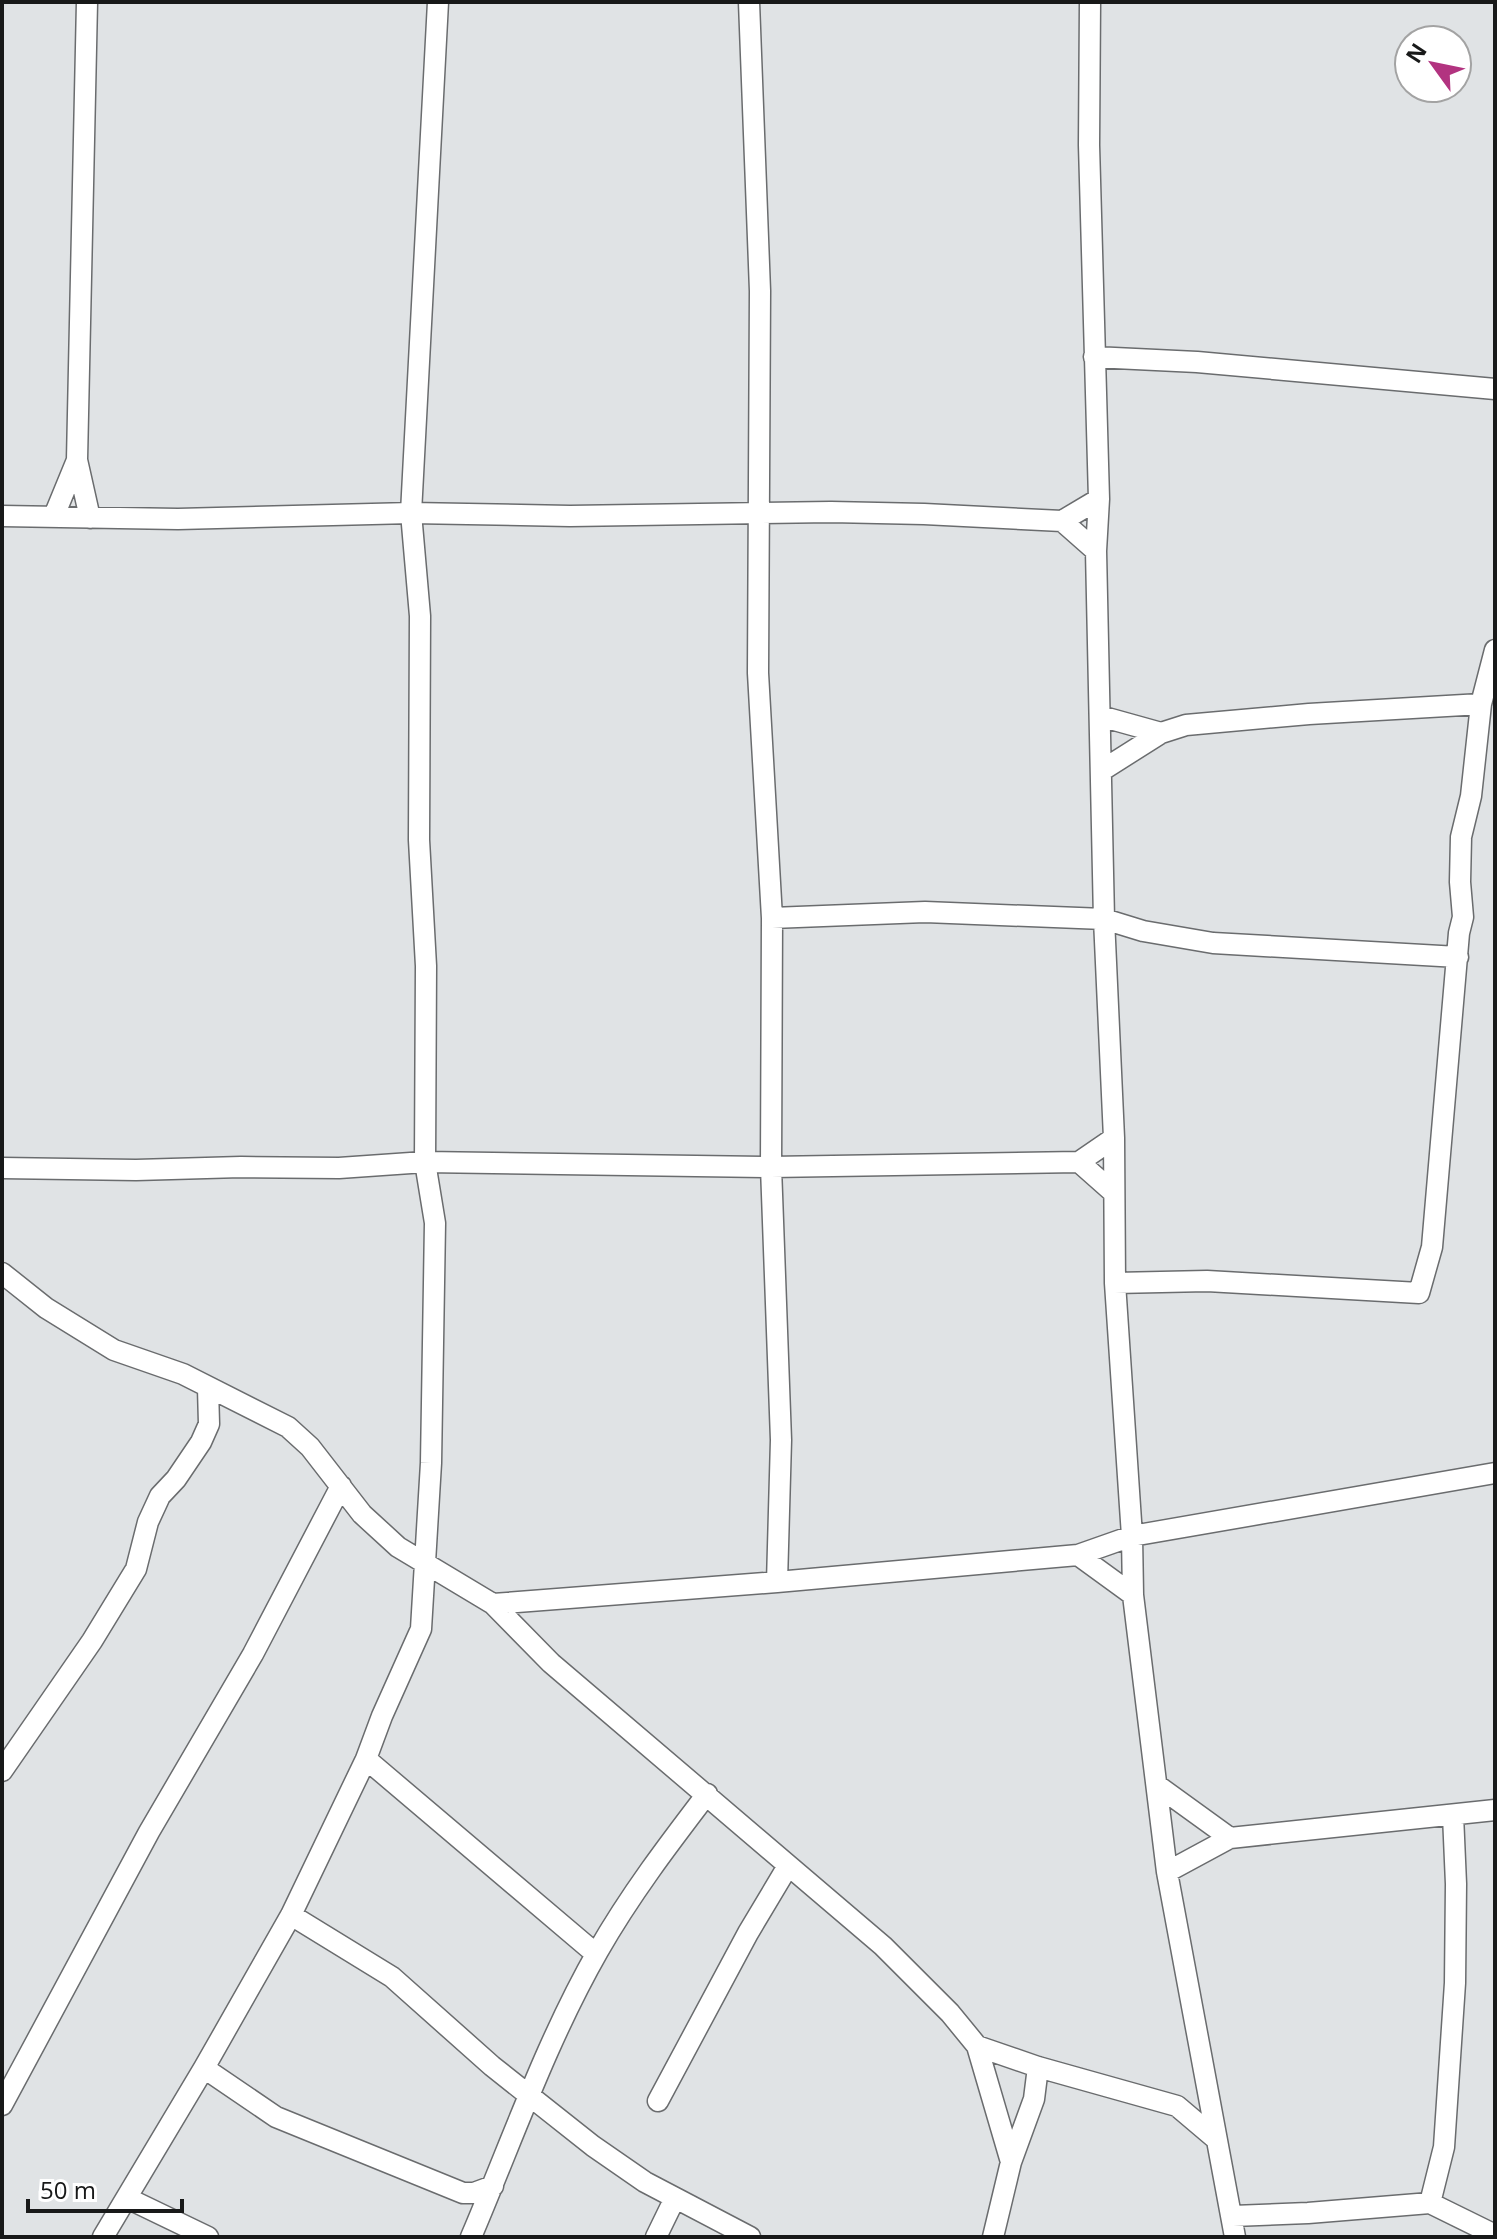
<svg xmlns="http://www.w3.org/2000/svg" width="1497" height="2239" viewBox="0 0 1497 2239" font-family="'Open Sans',sans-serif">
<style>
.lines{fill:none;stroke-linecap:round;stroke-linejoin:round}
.street-casing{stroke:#6a6c6e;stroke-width:23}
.street{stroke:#fff;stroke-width:20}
</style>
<rect width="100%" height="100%" fill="#e0e3e5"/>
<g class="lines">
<!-- street casing -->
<g class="street-casing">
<path id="street" d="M87 2 77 460 90 518
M749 2 760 291 758 673 772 918 771 1167 781 1440 777 1582
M1090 2 1089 145 1099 499 1096 551 1104 919 1114 1138 1115 1283 1132 1536 1133 1595 1167 1872 1235 2237
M1094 357 1197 362 1495 389
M2 516 178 519 411 513 570 516 831 512 924 514 1062 521 1099 499
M54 516 77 460
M1062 521 1096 551
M1100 716 1161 733
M1101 771 1161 733 1186 725 1309 714 1481 704
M772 918 925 912 1104 919 1143 931 1213 943 1458 957
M1079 1162 1114 1193
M2 1168 136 1170 241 1167 339 1168 425 1162 771 1167 1079 1162 1114 1138
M2 1273 46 1308 114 1350 183 1374 288 1427 310 1447 362 1514 398 1547 493 1604 551 1663 883 1946 950 2013 977 2046 1038 2067 1177 2106 1216 2139
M1115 1283 1207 1281 1419 1293 1432 1247 1459 933 1463 917 1460 882 1461 837 1471 796 1481 704 1495 650
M1078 1555 1133 1595
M493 1604 777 1582 1078 1555 1132 1536 1495 1473
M366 1759 596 1954
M2 1771 92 1641 136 1569 148 1522 160 1496 176 1479 201 1442 209 1424 208 1388
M1158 1786 1230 1838
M1167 1872 1230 1838 1495 1810
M291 1915 392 1977 492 2066 593 2146 645 2182 750 2237
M977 2046 1011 2162
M204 2068 276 2117 463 2193H474L493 2186
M658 2101 748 1933 788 1866
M2 2105 149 1832 253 1654 341 1486
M127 2198 208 2237
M1430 2203 1444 2147 1455 1983 1456 1884 1453 1815
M1233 2216 1308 2213 1430 2203 1495 2235
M103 2237 204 2068 291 1915 366 1759 382 1716 421 1629 431 1463 435 1223 425 1162 426 966 419 840 420 616 411 513 438 2
M471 2237C512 2141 546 2042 598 1951 630 1895 668 1845 707 1794
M656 2237 675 2198
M993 2237 1011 2162 1034 2099 1038 2067"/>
</g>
<!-- street -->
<use href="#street" class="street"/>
</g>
<!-- border -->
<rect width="1497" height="2239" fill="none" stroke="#181919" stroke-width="8"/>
<!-- north arrow -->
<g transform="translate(1433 64) rotate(303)"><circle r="38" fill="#ffffff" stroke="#a3a3a3" stroke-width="2"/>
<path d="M0-6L14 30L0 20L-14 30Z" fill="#b23380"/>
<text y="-12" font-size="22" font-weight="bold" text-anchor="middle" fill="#181919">N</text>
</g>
<!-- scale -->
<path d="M28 2199v12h154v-12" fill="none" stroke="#181919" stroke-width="4"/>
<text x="40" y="2199" font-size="24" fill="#181919" stroke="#ffffff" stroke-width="6" paint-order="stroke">50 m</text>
</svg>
